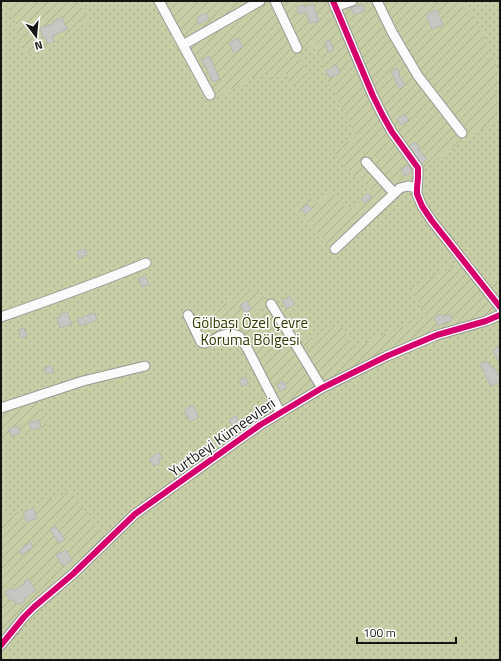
<svg xmlns="http://www.w3.org/2000/svg" width="501" height="661" viewBox="0 0 501 661" font-family="'Titillium Web',sans-serif">
<style>
.park{fill:url(#park-dots)}
.garden{fill:url(#garden-furrows)}
.building{fill:#c6c6c3;stroke:#b6b6b3}
.lines{fill:none;stroke-linecap:round;stroke-linejoin:round}
.minor-casing{stroke:#979894;stroke-width:11}
.minor{stroke:#fafafa;stroke-width:9}
.cycleway-casing{stroke:#fff;stroke-width:8}
.cycleway{stroke:#d6006c;stroke-width:6}
.labels{text-anchor:middle;dominant-baseline:central;stroke-width:3;stroke-linejoin:round;paint-order:stroke}
.park-label{font-size:15px;fill:#333900;stroke:#fff}
.street-label{font-size:15px;fill:#151613;stroke:#fff}
</style>
<defs>
<pattern id="park-dots" width="8" height="8" patternUnits="userSpaceOnUse"><rect width="8" height="8" fill="#c7cea5"/><path d="M2 2h.1M6 6h.1" fill="none" stroke="#aab08d" stroke-width="1.8" stroke-linecap="round"/></pattern>
<pattern id="garden-furrows" width="10" height="10" patternUnits="userSpaceOnUse"><rect width="10" height="10" fill="#c7cea5"/><path d="M-1 1l2-2M0 10L10 0M9 11l2-2" fill="none" stroke="#aab08d"/></pattern>
</defs>
<rect width="100%" height="100%" fill="#dfdfdb"/>
<!-- park -->
<path class="park" d="M1 1H500V660H1Z"/>
<!-- garden -->
<path class="garden" d="M7 1H79L89 22 46 46 24 54Z
M157 1H459L472 14 479 25 500 75V118L468 137 424 168 331 249 295 208 308 196 318 204 332 191 350 210 371 190 361 180 347 171 332 152 357 136 325 76 316 44 297 52 310 78 292 87 286 73 271 80 265 71 210 100Z
M462 262 500 310 434 332 323 382 301 344 340 323 353 348 426 317 410 288Z
M500 274V301L486 283Z
M255 287 267 303 205 340 194 322Z
M270 309 316 385 281 405 239 329Z
M39 402 47 427 1 441V413Z
M71 491 105 538 1 640V519Z"/>
<!-- building -->
<path class="building" d="M313 4 319 21 310 23 306 12 299 14 297 7 303 5 304 7Z
M362 4 365 11 354 15 351 8Z
M437 10 443 25 432 29 426 14Z
M206 13 209 19 199 24 196 18Z
M62 17 67 29 52 36 55 41 48 44 45 37 43 38 40 28 53 24 52 22Z
M238 38 243 47 234 53 229 43Z
M330 40 334 50 328 52 325 42Z
M209 56 220 79 213 82 206 67H205L202 60Z
M336 65 340 73 330 78 326 71Z
M397 68 400 75H399L405 85 400 89 391 71Z
M404 114 409 120 401 125 397 119Z
M415 142 420 148 418 149 427 159 422 164 409 146Z
M408 165 412 171 406 176 401 170Z
M368 193 372 197 365 203 361 199Z
M307 204 312 209 306 214 301 209Z
M85 249 87 255 79 258 77 251Z
M145 276 149 284 142 287 138 279Z
M290 296 295 304 287 309 282 301Z
M247 301 251 309 245 313 240 305Z
M65 312H67L72 324 60 328 57 318 61 316 60 314Z
M95 313 97 320 80 326 77 319Z
M441 314 443 317 450 314 452 320 438 326 434 318Z
M24 328 27 336 21 338 19 330Z
M500 346V362L492 351Z
M486 361 493 368H494L500 377V381L492 386 484 375 486 373 480 366Z
M51 366 54 372 46 374 44 368Z
M245 377 249 383 242 387 239 381Z
M283 381 287 388 280 391 277 385Z
M193 405 199 417 190 422 184 410Z
M236 416 240 422 233 427 229 420Z
M39 420 41 427 31 430 29 423Z
M18 426 20 433 11 436 9 429Z
M159 452 162 457 158 460 160 463 154 466 149 459Z
M33 508 37 518 27 522 23 512Z
M55 526 65 539 59 543 50 530Z
M30 542 33 547 22 555 19 551Z
M66 550 72 560 63 566 56 555Z
M28 579 36 590 24 599 25 601 20 604 19 603 16 604 13 599 11 601 5 592 12 588 14 591 25 583 24 582Z"/>
<g class="lines">
<!-- minor casing -->
<g class="minor-casing">
<path id="minor" d="M159 1 210 95
M275 1 297 48
M333 1 373 96 383 116 392 132 418 168V178L417 188V194L422 206 432 221 500 307
M377 1 392 32 418 76 462 133
M335 7 352 1
M183 45 260 1
M366 162 394 193
M335 249 400 188 408 186 417 188
M271 304 322 388
M188 315 201 342 204 343 212 341 220 336 227 334H233L239 336 247 348 280 412
M1 317C50 300 98 283 146 263
M1 408 83 381 145 366
M1 645 24 617 34 607 73 574 135 514 260 425 322 388 387 356 437 335 486 321 500 315"/>
</g>
<!-- minor -->
<use href="#minor" class="minor"/>
<!-- cycleway casing -->
<g class="cycleway-casing">
<path id="cycleway" d="M333 1 373 96 383 116 392 132 418 168V178L417 188V194L422 206 432 221 500 307
M1 645 24 617 34 607 73 574 135 514 260 425 322 388 387 356 437 335 486 321 500 315"/>
</g>
<!-- cycleway -->
<use href="#cycleway" class="cycleway"/>
</g>
<g class="labels">
<!-- park labels -->
<g class="park-label">
<text x="250" y="322">Gölbaşı Özel Çevre<tspan x="250" dy="17">Koruma Bölgesi</tspan></text>
</g>
<!-- street labels -->
<g class="street-label">
<text transform="translate(222 437) rotate(-35)">Yurtbeyi Kümeevleri</text>
</g>
</g>
<!-- border -->
<rect width="501" height="661" fill="none" stroke="#151613" stroke-width="4"/>
<!-- north arrow -->
<g transform="translate(36 36) rotate(164)" stroke="#ffffff" stroke-width="3" paint-order="stroke">
<path d="M0-3L7 15L0 10L-7 15Z" fill="#151613"/>
<text y="-6" font-size="11" font-weight="bold" text-anchor="middle" fill="#151613">N</text>
</g>
<!-- scale -->
<path d="M357 637v6h99v-6" fill="none" stroke="#151613" stroke-width="2"/>
<text x="363" y="637" font-size="12" fill="#151613" stroke="#ffffff" stroke-width="3" paint-order="stroke">100 m</text>
</svg>
